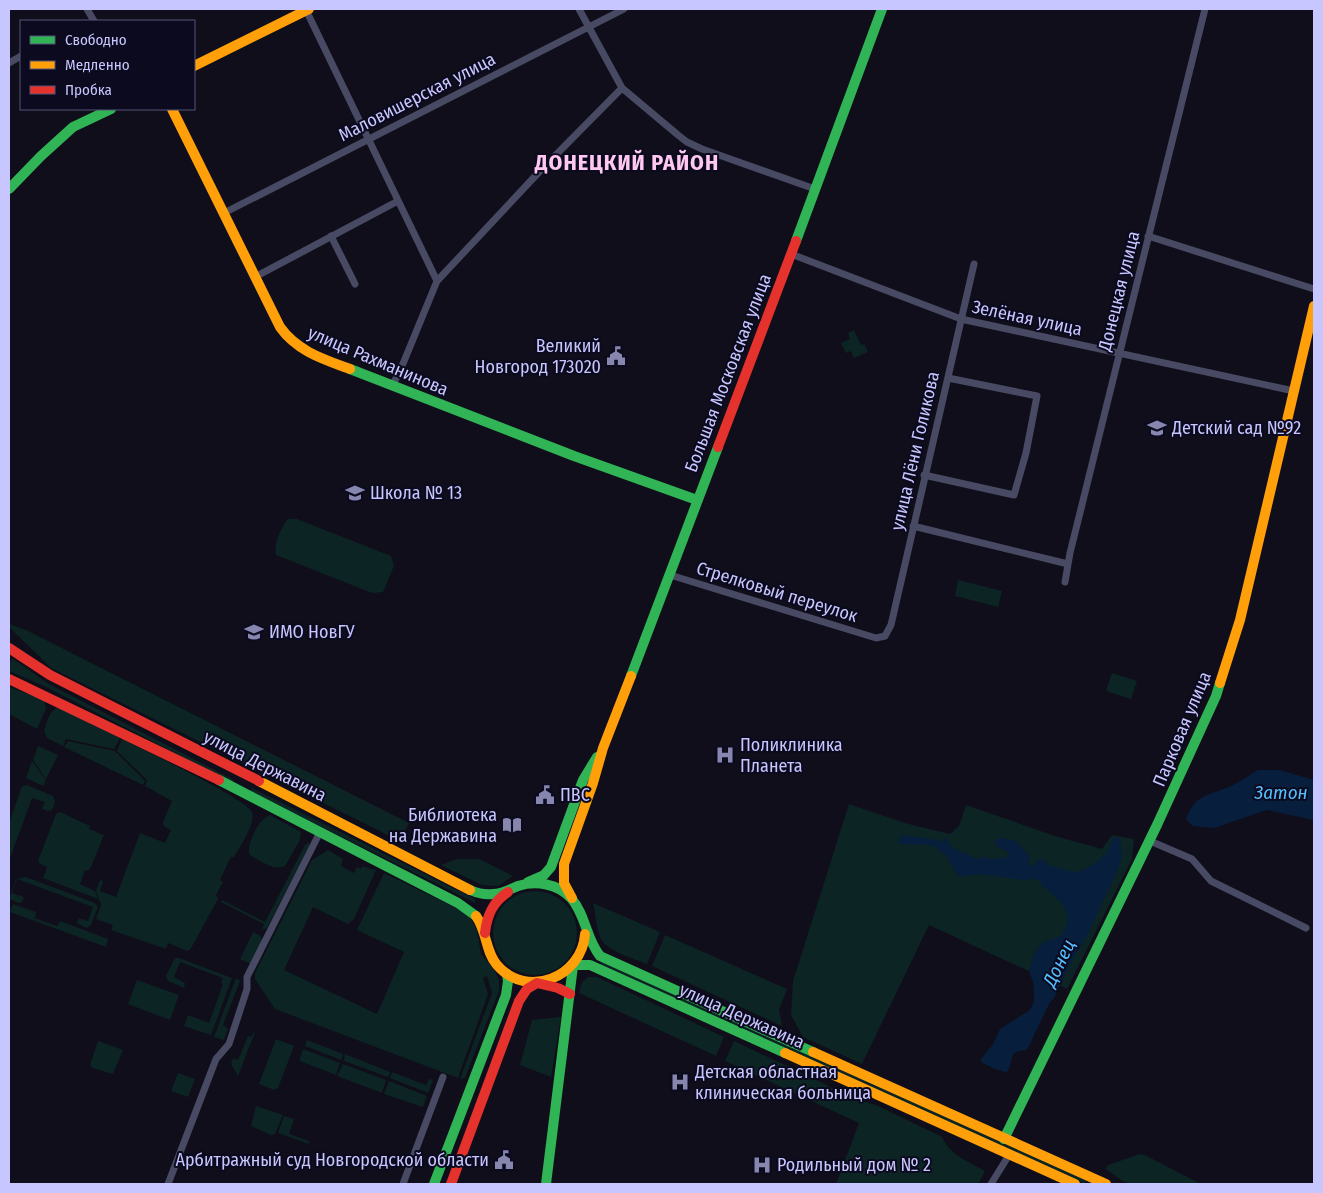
<svg xmlns="http://www.w3.org/2000/svg" width="1323" height="1193" viewBox="0 0 1323 1193" font-family="'Fira Sans Condensed',sans-serif">
<style>
.green{fill:#0c2424}
.water{fill:#071e3d}
.lines{fill:none;stroke-linecap:round;stroke-linejoin:round}
.street{stroke:#484963;stroke-width:7}
.fast{stroke:#30b455;stroke-width:10}
.slow{stroke:#ff9f0a;stroke-width:10}
.jam{stroke:#e5322d;stroke-width:10}
.labels{text-anchor:middle;dominant-baseline:central;stroke-width:4;stroke-linejoin:round;paint-order:stroke}
.street-label{font-size:18px;fill:#c8c6ff;stroke:#0b0a1e}
.poi-label{font-size:18px;fill:#c8c6ff;stroke:#0b0a1e;text-anchor:start}
.water-label{font-size:19px;font-style:italic;fill:#54beff;stroke:#0b0a1e}
.district-label{font-size:22px;font-weight:bold;letter-spacing:1px;fill:#ffc8f0;stroke:#0b0a1e}
</style>
<rect width="100%" height="100%" fill="#0f0e1a"/>
<!-- green -->
<path class="green" d="M854 330 861 345 864 344 868 352 854 358 851 351 846 353 841 343 850 339 848 333Z
M288 519H297L391 556 394 566 383 592 372 593 276 555C273 545 281 527 288 519Z
M958 580 1002 591 998 607 955 596Z
M9 624 26 630 409 823 400 841 51 668 9 627Z
M12 658 47 683 234 780 232 782 42 685 11 672 9 670V666Z
M1112 673 1137 681 1131 699 1106 691Z
M9 687 44 700 46 709 37 729 9 714Z
M59 707 120 738 114 749 66 739 63 746 47 738 44 731C47 722 49 710 59 707Z
M122 739C140 748 248 800 252 812 256 823 240 847 234 857H231L220 880 223 882 216 895 218 899 190 950 187 951 168 943 166 949 111 930 113 925 96 919 101 905 96 891 100 880 103 881 100 891 116 897 140 833 165 843 171 830 164 826 163 822 172 801 145 786 147 780 117 751Z
M68 741 115 751 145 781 143 785 64 747Z
M38 746 58 755 46 779 33 760Z
M32 761 46 780 43 786 26 778Z
M27 785 53 796 55 802 52 810 48 811 42 809 45 802 32 798 9 861V823L22 786Z
M252 788 475 899V903L250 791Z
M849 804 905 823 950 834 959 826 966 805 1055 836 1102 849 1112 835 1134 839 1132 859 1067 989 929 925 862 1064 803 1037 791 1015 793 981Z
M60 812 90 826 89 829 104 835 91 867 89 870H85L80 884 95 891 98 899 43 878 47 867 40 864 38 861 56 814Z
M270 815 301 832 300 840 285 866C273 871 261 861 250 855 245 846 259 818 270 815Z
M309 842V846L267 928 262 930 264 924 221 902 222 900 265 922 305 845Z
M328 850 343 859 341 866 354 873 357 867 361 869 362 866 376 870 354 919 348 924 313 907 284 970 377 1014 404 952 357 930 384 873 469 914 477 931 481 954 494 969 499 980V991L465 1078 460 1079 492 993 487 976 483 978 488 994 458 1078 275 1009 255 979V973L312 860Z
M457 859H479L513 876 498 886 482 885 441 865Z
M26 877 95 903 98 907 91 925 86 928 77 923 79 918 88 921 93 907 17 879 12 893 24 897 22 902 19 903 9 899 16 879Z
M493 933a42 42 0 1 1 84 0a42 42 0 1 1-84 0Z
M593 903 660 932 647 964C635 959 607 951 601 939 596 929 596 915 593 903Z
M13 904 36 912 35 918 57 926 60 921 108 939 106 947 10 912Z
M253 932 261 936 262 941 251 964 240 959Z
M665 935 787 989 779 1010 782 1026 652 966Z
M175 958H179L232 978 211 1035 184 1026 188 1015 209 1023 223 984 221 983 223 978 180 962 174 977 185 983 184 988 168 981 166 976Z
M602 961 1086 1180 1085 1184 600 965Z
M588 977H597L724 1037 716 1056 579 993 582 982Z
M236 978 240 981 223 1025 228 1029 224 1040 214 1037Z
M137 980 179 995 170 1020 128 1004Z
M561 1017 551 1077 520 1065 532 1020Z
M254 1031 255 1032 238 1076 231 1064 233 1058 238 1060 248 1036 251 1037Z
M276 1039 294 1046 278 1088 274 1090 259 1084Z
M307 1040 343 1054 341 1060 305 1046Z
M98 1041 123 1050 113 1074 93 1068 90 1065Z
M734 1041 823 1083 847 1097 876 1105 942 1137C950 1155 969 1162 985 1171L978 1184H836L859 1123 725 1061Z
M303 1049 340 1063 336 1075 300 1061V1059Z
M345 1054 390 1072 388 1077 344 1061Z
M343 1064 386 1080 382 1093 337 1076Z
M392 1072 426 1085 429 1079 433 1080 428 1093 390 1078Z
M178 1073 195 1079 188 1097 171 1091Z
M389 1081 427 1096 423 1107 384 1094Z
M256 1106 283 1115 275 1134 271 1135 251 1126Z
M284 1116 294 1119 289 1134 309 1141V1144L278 1133Z
M1140 1154 1145 1155 1201 1184H1130L1121 1180 1106 1169 1108 1165Z"/>
<!-- water -->
<path class="water" d="M1258 770H1280L1314 780V820L1267 810 1214 828 1193 826 1186 819C1196 793 1208 796 1231 786 1240 782 1249 775 1258 770Z
M903 835 936 840 942 843V840L946 838C953 851 953 848 965 853 972 856 975 861 984 857 989 859 995 860 999 857L1000 858 1010 857 1006 850 997 847 995 840 999 838 1015 840 1029 856V865H1035L1038 859H1044L1048 865 1076 873 1093 865 1107 853 1113 839 1115 837 1120 838 1122 857 1118 869 1085 939 1073 959 1054 998 1049 1004 1029 1046 1026 1050 1018 1051 1013 1054 1009 1069 1007 1072C1000 1072 986 1065 981 1062V1059L993 1044 1000 1029 1030 1010 1034 1001V994L1033 982 1029 971 1034 954 1038 948 1046 941 1061 936C1064 931 1067 926 1068 920 1070 907 1050 892 1041 885V882L1039 880 1036 881 1033 878 1022 881 1020 879C1004 879 988 873 971 875 967 875 963 877 959 877L945 854 941 852 933 845 900 844 898 842 900 838Z"/>
<g class="lines">
<!-- street -->
<path class="street" d="M87 9 94 21
M579 9 622 88 678 135 687 142 702 149 815 189
M306 10 437 281
M9 63 21 56
M224 213 624 9
M331 236 355 284
M1148 236 1314 289
M791 254 961 319 1294 391
M255 277 398 201
M392 386 400 371 437 281 540 171 622 88
M924 475 1014 495 1026 453 1037 396 948 378
M913 526 1068 564
M670 575 876 638 885 636 891 625 974 264
M1065 582 1070 553 1205 9
M1150 841 1192 859 1211 881 1306 928
M168 1184 216 1059 229 1044 247 989V977L320 832
M403 1184 443 1077
M991 1184 1009 1155"/>
<!-- fast -->
<path class="fast" d="M9 189 41 156 73 127 111 109
M796 241 882 9
M350 369 574 456 697 500
M631 676 718 447
M219 780 458 903 476 916
M528 882 544 875 551 867 583 780 597 757
M470 890C477 893 485 895 493 894 502 894 510 889 518 886 536 880 558 884 571 898 586 915 586 939 600 956L813 1052
M574 965H590L785 1053
M1004 1139 1157 825 1216 696 1220 683
M434 1184 506 995 508 981 507 974
M546 1184 573 966"/>
<!-- slow -->
<path class="slow" d="M194 66 309 9
M172 109 280 327C297 351 323 359 350 369
M1220 683 1240 620 1314 306
M259 781 470 890
M572 898 564 883V864L593 783 603 748 631 676
M476 916C487 931 485 951 497 965 527 1000 582 977 585 934
M813 1052 1106 1184
M785 1053 1075 1184"/>
<!-- jam -->
<path class="jam" d="M718 447 796 241
M9 648 50 675 259 781
M9 679 219 780
M485 933C487 915 493 902 508 892
M451 1184 519 1001 527 989 537 983 558 988 570 994"/>
</g>
<!-- icons -->
<defs>
<g id="civic-bare" transform="scale(1.5)"><path d="M-.6-6.5H3V-4.5H.6V-3L4-1V1h2V6H-6V1h2V-1L-.6-3ZM-1.2 2.5V6h2.4V2.5Z" fill="#8786af" stroke="#0b0a1e" stroke-width="2.5" paint-order="stroke"/></g>
<g id="school-bare" transform="scale(1.5)"><path d="M0-5L7-2L0 1L-7-2ZM-4 1L0 2.5L4 1V4Q0 6-4 4Z" fill="#8786af" stroke="#0b0a1e" stroke-width="2.5" paint-order="stroke"/></g>
<g id="university-bare" transform="scale(1.5)"><path d="M0-5L7-2L0 1L-7-2ZM-4 1L0 2.5L4 1V4Q0 6-4 4Z" fill="#8786af" stroke="#0b0a1e" stroke-width="2.5" paint-order="stroke"/></g>
<g id="hospital-bare" transform="scale(1.5)"><path d="M-5-5h3v3.5h4V-5h3V5h-3V1.5h-4V5h-3Z" fill="#8786af" stroke="#0b0a1e" stroke-width="2.5" paint-order="stroke"/></g>
<g id="library-bare" transform="scale(1.5)"><path d="M-6-4Q-3-5.5-.7-3.5V5Q-3 3-6 4ZM6-4Q3-5.5 .7-3.5V5Q3 3 6 4Z" fill="#8786af" stroke="#0b0a1e" stroke-width="2.5" paint-order="stroke"/></g>
</defs>
<g fill-rule="evenodd">
<use href="#civic-bare" x="616" y="356"/>
<use href="#school-bare" x="1157" y="428"/>
<use href="#school-bare" x="355" y="493"/>
<use href="#university-bare" x="254" y="632"/>
<use href="#hospital-bare" x="725" y="755"/>
<use href="#civic-bare" x="545" y="795"/>
<use href="#library-bare" x="512" y="825"/>
<use href="#hospital-bare" x="680" y="1082"/>
<use href="#civic-bare" x="504" y="1160"/>
<use href="#hospital-bare" x="762" y="1165"/>
</g>
<g class="labels">
<!-- street labels -->
<g class="street-label">
<text transform="translate(417 97) rotate(-27)">Маловишерская улица</text>
<text transform="translate(1119 291) rotate(-76)">Донецкая улица</text>
<text transform="translate(1027 318) rotate(12)">Зелёная улица</text>
<text transform="translate(378 361) rotate(23)">улица Рахманинова</text>
<text transform="translate(728 373) rotate(-69)">Большая Московская улица</text>
<text transform="translate(915 451) rotate(-77)">улица Лёни Голикова</text>
<text transform="translate(777 592) rotate(17)">Стрелковый переулок</text>
<text transform="translate(1182 729) rotate(-67)">Парковая улица</text>
<text transform="translate(265 766) rotate(27)">улица Державина</text>
<text transform="translate(742 1016) rotate(24)">улица Державина</text>
</g>
<!-- poi labels -->
<g class="poi-label">
<text x="601" y="346" text-anchor="end">Великий<tspan x="601" dy="21">Новгород 173020</tspan></text>
<text x="1172" y="428">Детский сад №92</text>
<text x="370" y="493">Школа № 13</text>
<text x="269" y="632">ИМО НовГУ</text>
<text x="740" y="745">Поликлиника<tspan x="740" dy="21">Планета</tspan></text>
<text x="560" y="795">ПВС</text>
<text x="497" y="815" text-anchor="end">Библиотека<tspan x="497" dy="21">на Державина</tspan></text>
<text x="695" y="1072">Детская областная<tspan x="695" dy="21">клиническая больница</tspan></text>
<text x="489" y="1160" text-anchor="end">Арбитражный суд Новгородской области</text>
<text x="777" y="1165">Родильный дом № 2</text>
</g>
<!-- water labels -->
<g class="water-label">
<text x="1281" y="792">Затон</text>
<text transform="translate(1059 963) rotate(-64)">Донец</text>
</g>
<!-- district labels -->
<g class="district-label">
<text x="627" y="162">ДОНЕЦКИЙ РАЙОН</text>
</g>
</g>
<!-- border -->
<rect width="1323" height="1193" fill="none" stroke="#c8c6ff" stroke-width="20"/>
<!-- legend -->
<rect x="20" y="20" width="175" height="90" fill="#0b0a1e" stroke="#575578"/>
<rect x="30" y="36" width="25" height="8" fill="#30b455" stroke="#575578"/>
<text x="65" y="45" font-size="15" fill="#c8c6ff">Свободно</text>
<rect x="30" y="61" width="25" height="8" fill="#ff9f0a" stroke="#575578"/>
<text x="65" y="70" font-size="15" fill="#c8c6ff">Медленно</text>
<rect x="30" y="86" width="25" height="8" fill="#e5322d" stroke="#575578"/>
<text x="65" y="95" font-size="15" fill="#c8c6ff">Пробка</text>
</svg>
